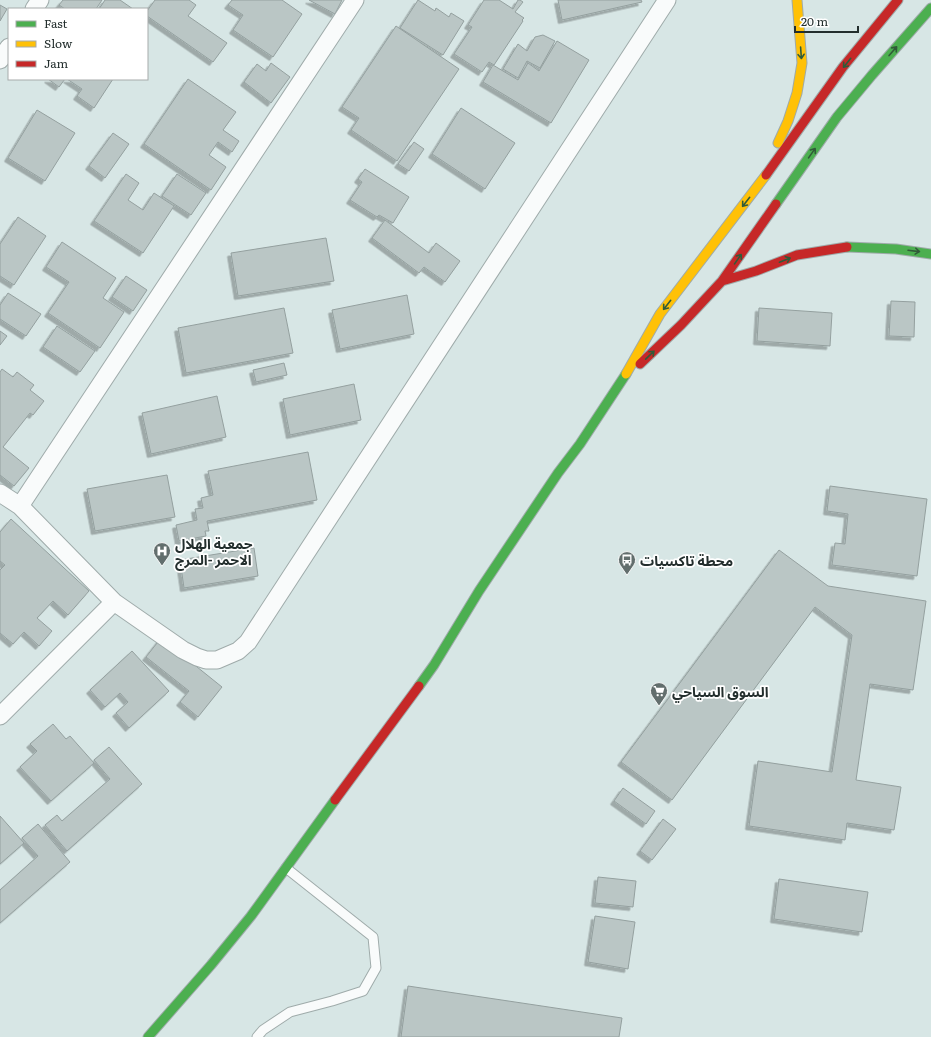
<svg xmlns="http://www.w3.org/2000/svg" width="931" height="1037" viewBox="0 0 931 1037" font-family="Literata,'Noto Sans Arabic',serif">
<style>
.building{fill:#bac6c5;stroke:#94a09f;filter:url(#shadow)}
.lines{fill:none;stroke-linecap:round;stroke-linejoin:round}
.lane-casing{stroke:#9fabaa;stroke-width:11}
.street-casing{stroke:#9fabaa;stroke-width:19}
.fast-casing{stroke:#9fabaa;stroke-width:11}
.slow-casing{stroke:#9fabaa;stroke-width:11}
.jam-casing{stroke:#9fabaa;stroke-width:11}
.lane{stroke:#f9fbfb;stroke-width:9}
.street{stroke:#f9fbfb;stroke-width:17}
.fast{stroke:#4caf50;stroke-width:9}
.slow{stroke:#ffc107;stroke-width:9}
.jam{stroke:#c62828;stroke-width:9}
.oneway{stroke:#315b39}
.labels{text-anchor:middle;dominant-baseline:central;stroke-width:3.5;stroke-linejoin:round;paint-order:stroke}
.poi-label{font-size:14px;font-weight:bold;fill:#232e2d;stroke:#fff;text-anchor:start}
</style>
<defs>
<filter id="shadow"><feDropShadow dx="-3.5" dy="3.5" stdDeviation="0" flood-color="#0004"/></filter>
</defs>
<rect width="100%" height="100%" fill="#d7e6e5"/>
<!-- building -->
<path class="building" d="M63 0H102L96 9H65L59 5Z
M105 0H120L133 9H99Z
M155 0H189L196 5 188 16 227 43 213 62 147 16V11Z
M232 0H282L302 14 273 57 233 30 243 15 228 5Z
M309 0H342L335 14Z
M418 0 435 11 436 8 449 17 451 13 464 21 443 55 400 28Z
M484 0H499L513 9 518 0H520L523 2 515 12 524 18 522 20 523 21 494 65 489 62 482 72 454 54 472 27 468 25Z
M558 0H641L642 2 562 20Z
M0 5 7 9 0 21Z
M396 26 459 69 397 161 351 130 359 118 342 107Z
M543 35 555 41 540 68 527 61 518 78 503 69 518 44 527 51 535 37Z
M557 41 589 60 551 123 483 82 493 65 518 80 528 63 539 71Z
M271 63 290 77 271 103 244 82 257 64 266 71Z
M48 79H65L59 87Z
M67 79H113L94 108 77 96 82 89Z
M188 79 236 112 223 130 239 141 232 152 218 142 209 155 226 167 211 190 144 144Z
M461 108 515 143 485 189 432 154Z
M37 110 75 133 45 181 8 158Z
M113 133 129 144 105 178 89 166Z
M414 142 424 149 409 171 398 164Z
M365 169 409 197 393 223 379 215 377 217 350 200 362 182 358 179Z
M126 174 139 183 128 200 143 210 154 193 174 206 143 253 94 221Z
M177 174 206 193 191 215 162 196Z
M18 217 46 236 14 285 0 276V244Z
M385 220 429 253 436 243 460 261 445 282 424 267 419 273 372 238Z
M326 238 334 281 238 296 231 253Z
M62 242 116 278 103 298 124 312 100 348 48 313 69 282 46 267Z
M126 276 147 290 133 311 112 297Z
M8 293 41 314 26 336 0 319V305Z
M407 295 414 334 340 349 332 310Z
M891 301 915 302 914 337 889 336Z
M284 308 293 353 186 373 178 328Z
M759 308 832 313 830 346 757 341Z
M57 326 95 351 80 372 43 347Z
M0 331 7 336 0 345Z
M284 363 287 375 256 382 253 370Z
M2 369 13 377 17 372 34 385 30 390 44 401 33 415 30 413 3 447 29 468 14 486 0 475V372Z
M354 384 361 420 290 435 283 399Z
M217 396 226 437 151 454 142 413Z
M308 452 317 500 207 521 209 531H205L206 536 179 541 176 525 197 520 195 509 203 508 201 498 213 495 208 471Z
M167 475 175 517 95 531 87 489Z
M830 486 927 499 917 576 832 565 835 543 845 544 848 514 827 511Z
M11 519 89 591 68 615 53 601 37 618 52 631 39 646 24 632 13 644 0 633V570L5 565 0 561V532Z
M254 548 258 576 184 588 180 560Z
M779 550 828 586 926 601 913 690 870 684 856 780 901 787 894 830 847 823 845 840 749 826 758 761 832 772 852 635 815 607 672 800 621 762Z
M161 638 222 687 198 717 180 702 189 691 146 657Z
M132 651 169 691 129 728 116 713 128 702 120 693 105 707 90 690Z
M53 724 66 739 70 736 94 763 51 801 20 767 37 751 30 744Z
M109 747 142 784 67 851 45 825 57 815 62 821 110 779 94 760Z
M623 788 655 811 646 824 614 801Z
M0 816 24 843 0 864Z
M663 819 676 829 652 860 640 851Z
M38 824 70 862 0 923V890L38 856 22 838Z
M598 877 636 881 633 907 595 903Z
M779 879 868 892 862 932 774 919Z
M595 916 635 922 628 969 588 962Z
M408 986 622 1018 619 1037H401Z"/>
<g class="lines">
<!-- lane casing -->
<g class="lane-casing">
<path id="lane" d="M257 1037 263 1030 290 1012 332 1001 363 991 376 968 373 937 286 868"/>
</g>
<!-- street casing -->
<g class="street-casing">
<path id="street" d="M34 9 40 0
M0 60 9 47
M0 493 20 506 114 602 183 650 197 657 206 660H217L238 651 248 642 667 0
M20 506 355 0
M0 716 114 602"/>
</g>
<!-- fast casing -->
<g class="fast-casing">
<path id="fast" d="M776 204 837 117 872 75 931 8
M847 247 896 249 931 254
M419 686 434 665 479 591 558 473 580 444 626 374
M148 1037 211 965 251 916 335 800"/>
</g>
<!-- slow casing -->
<g class="slow-casing">
<path id="slow" d="M778 143 788 121 797 93 802 63 797 0
M626 374 660 314 766 175"/>
</g>
<!-- jam casing -->
<g class="jam-casing">
<path id="jam" d="M766 175 843 67 898 0
M722 281 756 271 797 255 847 247
M640 364 681 325 722 281 776 204
M335 800 419 686"/>
</g>
<!-- lane -->
<use href="#lane" class="lane"/>
<!-- street -->
<use href="#street" class="street"/>
<!-- fast -->
<use href="#fast" class="fast"/>
<!-- slow -->
<use href="#slow" class="slow"/>
<!-- jam -->
<use href="#jam" class="jam"/>
</g>
<!-- one-way arrows -->
<defs><path id="oneway-shaft" d="M-6 0H5M1.5-3L5.5 0L1.5 3" fill="none" stroke-width="1.6" stroke-linecap="round" stroke-linejoin="round"/></defs>
<g class="oneway">
<use href="#oneway-shaft" transform="translate(893 51) rotate(-49)"/>
<use href="#oneway-shaft" transform="translate(801 53) rotate(86)"/>
<use href="#oneway-shaft" transform="translate(847 63) rotate(129)"/>
<use href="#oneway-shaft" transform="translate(812 153) rotate(-55)"/>
<use href="#oneway-shaft" transform="translate(746 202) rotate(128)"/>
<use href="#oneway-shaft" transform="translate(914 251) rotate(7)"/>
<use href="#oneway-shaft" transform="translate(738 259) rotate(-55)"/>
<use href="#oneway-shaft" transform="translate(785 260) rotate(-21)"/>
<use href="#oneway-shaft" transform="translate(667 305) rotate(128)"/>
<use href="#oneway-shaft" transform="translate(650 355) rotate(-44)"/>
</g>
<!-- icons -->
<defs>
<g id="hospital-pin" transform="scale(0.9)"><path d="M0 17L-7.5 6A9.5 9.5 0 1 1 7.5 6Z" fill="#626e6d" stroke="#fff"/><path d="M-5-5h3v3.5h4V-5h3V5h-3V1.5h-4V5h-3Z" fill="#fff"/></g>
<g id="bus-pin" transform="scale(0.9)"><path d="M0 17L-7.5 6A9.5 9.5 0 1 1 7.5 6Z" fill="#626e6d" stroke="#fff"/><path d="M-5-6H5V4H4V6H2V4H-2V6H-4V4H-5ZM-3.5-4V0h7V-4ZM-3.5 1.2v1.5H-2V1.2ZM2 1.2v1.5H3.5V1.2Z" fill="#fff"/></g>
<g id="supermarket-pin" transform="scale(0.9)"><path d="M0 17L-7.5 6A9.5 9.5 0 1 1 7.5 6Z" fill="#626e6d" stroke="#fff"/><path d="M-6-5.5h2.5l.6 2H6L4.5 2H-2.5L-4.4-4H-6ZM-1.5 3.2a1.3 1.3 0 1 0 .1 0ZM3 3.2a1.3 1.3 0 1 0 .1 0Z" fill="#fff"/></g>
</defs>
<g fill-rule="evenodd">
<use href="#hospital-pin" x="162" y="551"/>
<use href="#bus-pin" x="627" y="560"/>
<use href="#supermarket-pin" x="659" y="691"/>
</g>
<g class="labels">
<!-- poi labels -->
<g class="poi-label">
<text x="175" y="543">جمعية الهلال<tspan x="175" dy="16">الاحمر -المرج</tspan></text>
<text x="640" y="560">محطة تاكسيات</text>
<text x="672" y="691">السوق السياحي</text>
</g>
</g>
<!-- legend -->
<rect x="8" y="8" width="140" height="72" fill="#ffffff" stroke="#a7abab"/>
<rect x="16" y="21" width="20" height="6" fill="#4caf50" stroke="#a7abab"/>
<text x="44" y="28" font-size="12" fill="#232e2d">Fast</text>
<rect x="16" y="41" width="20" height="6" fill="#ffc107" stroke="#a7abab"/>
<text x="44" y="48" font-size="12" fill="#232e2d">Slow</text>
<rect x="16" y="61" width="20" height="6" fill="#c62828" stroke="#a7abab"/>
<text x="44" y="68" font-size="12" fill="#232e2d">Jam</text>
<!-- scale -->
<path d="M795 26v6h63v-6" fill="none" stroke="#232e2d" stroke-width="2"/>
<text x="801" y="26" font-size="12" fill="#232e2d" stroke="#ffffff" stroke-width="3" paint-order="stroke">20 m</text>
</svg>
